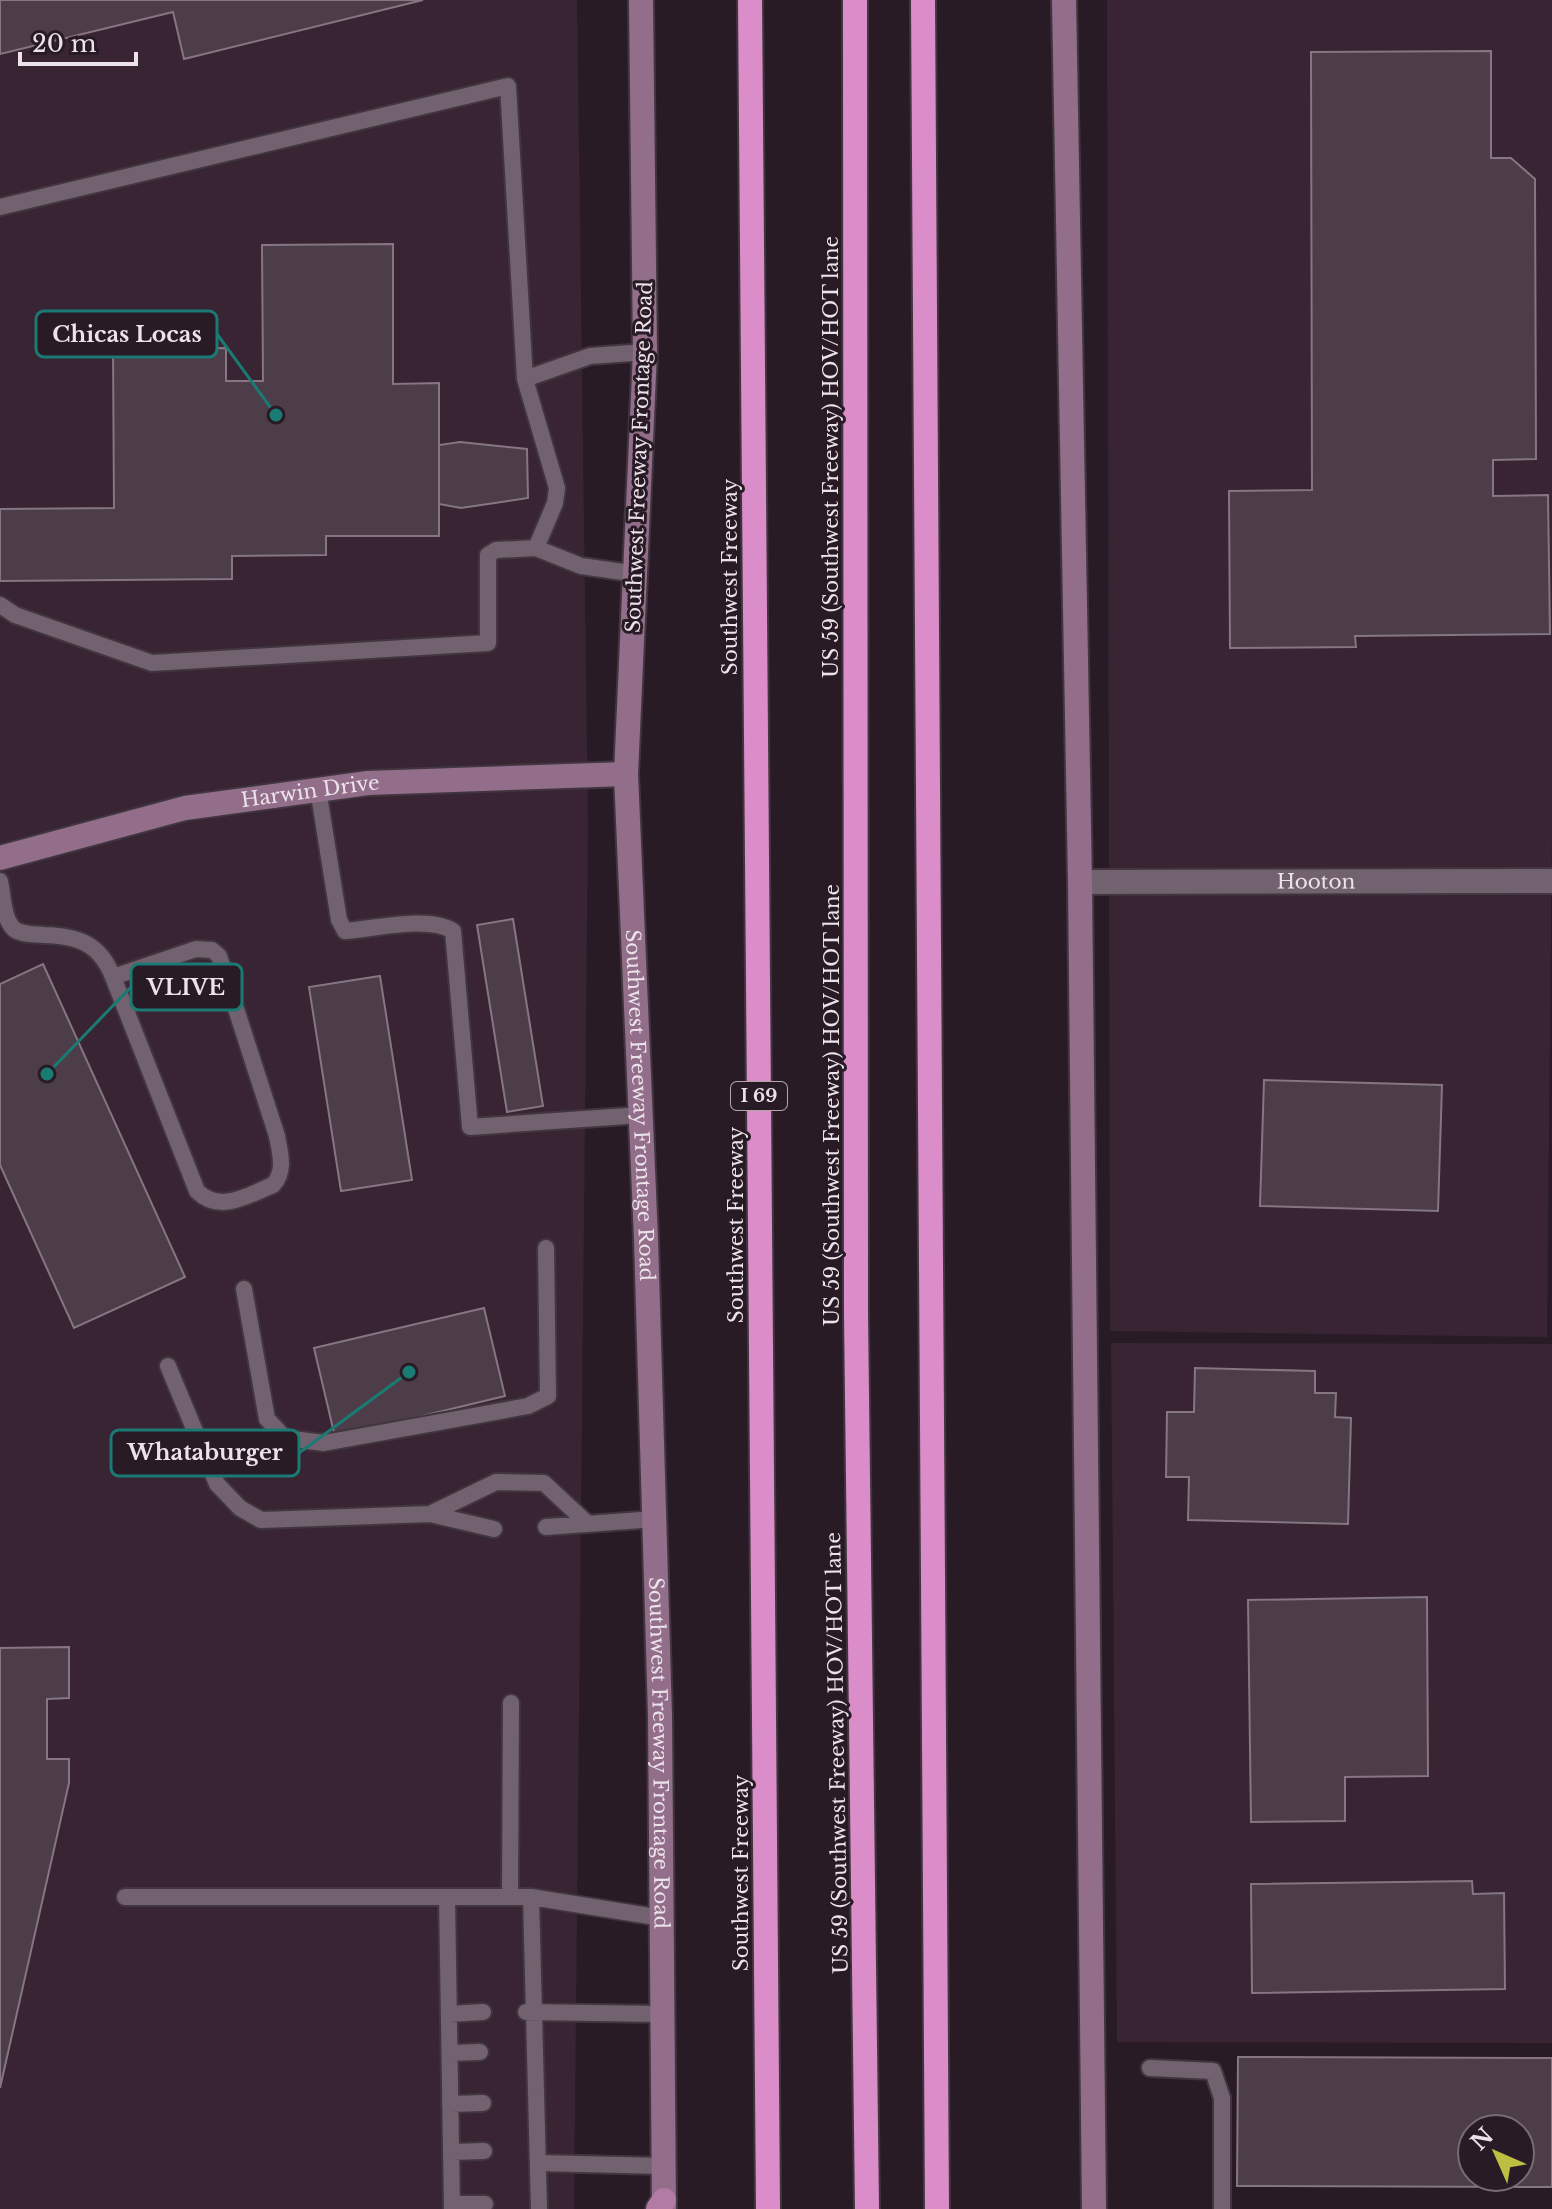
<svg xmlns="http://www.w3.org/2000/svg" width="1552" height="2209" viewBox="0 0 1552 2209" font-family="'Libre Baskerville',serif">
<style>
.built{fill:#382433}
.building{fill:#4c3d48;stroke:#867582;stroke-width:2;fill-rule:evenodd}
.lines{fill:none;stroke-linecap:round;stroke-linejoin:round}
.lane-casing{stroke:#41363f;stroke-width:20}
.street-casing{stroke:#41363f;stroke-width:28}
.secondary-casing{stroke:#41363f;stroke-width:28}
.primary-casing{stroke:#41363f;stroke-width:28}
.highway-casing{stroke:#41363f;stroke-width:28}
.lane{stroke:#72616e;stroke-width:16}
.street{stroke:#72616e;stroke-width:24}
.secondary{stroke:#926e8a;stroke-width:24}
.primary{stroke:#b17ba5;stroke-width:24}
.highway{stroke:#db8dca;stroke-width:24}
.labels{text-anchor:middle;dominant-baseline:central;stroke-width:6;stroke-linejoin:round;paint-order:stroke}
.shield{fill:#291b26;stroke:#b2a6ae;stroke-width:2}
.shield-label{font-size:18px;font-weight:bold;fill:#ece2e9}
.street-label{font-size:20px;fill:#ece2e9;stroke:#291b26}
.leader{fill:none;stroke:#1a7b74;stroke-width:3}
.callout-dot{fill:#1a7b74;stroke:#291b26;stroke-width:3}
.callout{fill:#291b26;stroke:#1a7b74;stroke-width:3}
.callout-label{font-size:22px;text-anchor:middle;font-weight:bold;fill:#ece2e9}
</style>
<rect width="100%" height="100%" fill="#291b26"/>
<!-- built -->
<path class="built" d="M0 0H577L588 824 574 2209H0Z
M1107 0H1552V830L1547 1337 1110 1331Z
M1111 1343 1552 1344V2043L1117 2042Z"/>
<!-- building -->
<path class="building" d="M0 0H423L184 59 173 12 0 54Z
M1491 51V158H1511L1535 179 1536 459 1493 460V496L1548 495 1550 634 1355 636 1356 647 1230 648 1229 491 1312 490 1311 52Z
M393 244V384L439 383V536H326V555L232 556V579L0 581V509L114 508 113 349 226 348V381H263L262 245Z
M460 442 527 449 528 498 461 508 439 504V445Z
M513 919 543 1106 507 1112 477 925Z
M43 964 185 1277 74 1328 0 1165V984Z
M380 976 412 1180 341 1191 309 987Z
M1264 1080 1442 1085 1438 1211 1260 1206Z
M484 1308 505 1396 335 1437 314 1348Z
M1195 1368 1315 1371V1393H1336L1335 1417 1351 1418 1348 1524 1188 1520 1189 1477H1166L1167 1412H1194Z
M1427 1597 1428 1776 1345 1777V1821L1251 1822 1248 1600Z
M69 1647V1698L47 1699V1759H69V1783L0 2088V1648Z
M1472 1881 1473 1894 1504 1893 1505 1989 1252 1993 1251 1884Z
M1238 2057 1552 2058V2187L1237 2186ZM1472 2129H1520V2177H1472Z"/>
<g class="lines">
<!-- lane casing -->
<g class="lane-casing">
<path id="lane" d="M0 207 508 86 525 379 557 488 555 503 536 548 496 550 488 555V643L152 663 15 615 0 605
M525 379 590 356 645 352
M536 548 581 566 637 574
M318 789 339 920 345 931C374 929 429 915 453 931L470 1127 641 1115
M0 881C3 894 3 919 14 929 22 935 35 934 44 935 79 936 100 944 113 977L197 1191C220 1214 248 1195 273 1185 286 1171 280 1153 277 1136L219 956 212 950 196 949 113 977
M244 1289 267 1419 285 1438 324 1443 528 1406 548 1396 546 1248
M168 1366 217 1484 240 1508 261 1520 430 1514 494 1529
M430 1514 496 1482 544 1483 588 1524
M546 1527 655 1519
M125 1897H531L662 1918
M447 1897 452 2209
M510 1897 511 1703
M531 1897 539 2209
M526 2012 663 2014
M449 2014 483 2012
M450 2053 480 2052
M1150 2068 1213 2071 1222 2098V2209
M450 2104 483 2103
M451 2152 484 2151
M538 2163 664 2166
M452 2204H485"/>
</g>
<!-- street casing -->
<g class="street-casing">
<g id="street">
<path id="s1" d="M1080 882 1552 881"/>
</g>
</g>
<!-- secondary casing -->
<g class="secondary-casing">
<g id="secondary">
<path id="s2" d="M641 0 645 352 626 774 646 1239 660 1716 664 2209"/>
<path d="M1064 0 1080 882 1094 2209"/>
<path id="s3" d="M0 858 185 808 368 783 626 774"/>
</g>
</g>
<!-- primary casing -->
<g class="primary-casing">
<path id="primary" d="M658 2209 664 2200"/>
</g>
<!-- highway casing -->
<g class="highway-casing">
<path id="highway" d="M750 0 768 2209
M855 0 856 1315 867 2209
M923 0 937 2209"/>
</g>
<!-- lane -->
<use href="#lane" class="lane"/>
<!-- street -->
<use href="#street" class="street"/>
<!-- secondary -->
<use href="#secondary" class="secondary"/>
<!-- primary -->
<use href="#primary" class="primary"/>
<!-- highway -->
<use href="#highway" class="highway"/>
</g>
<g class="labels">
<!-- shield labels -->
<rect class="shield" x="731" y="1082" width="56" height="28" rx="6"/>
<g class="shield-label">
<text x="759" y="1096">I 69</text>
</g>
<!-- street labels -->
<g class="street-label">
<text transform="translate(639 457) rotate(-88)">Southwest Freeway Frontage Road</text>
<text transform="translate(831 457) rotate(-90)">US 59 (Southwest Freeway) HOV/HOT lane</text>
<text transform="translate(730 577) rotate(-90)">Southwest Freeway</text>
<text stroke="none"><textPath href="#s3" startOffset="318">Harwin Drive</textPath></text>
<text stroke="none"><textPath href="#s1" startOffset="236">Hooton</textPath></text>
<text stroke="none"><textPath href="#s2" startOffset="1106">Southwest Freeway Frontage Road</textPath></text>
<text transform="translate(832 1105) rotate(-90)">US 59 (Southwest Freeway) HOV/HOT lane</text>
<text transform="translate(736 1225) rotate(-90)">Southwest Freeway</text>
<text stroke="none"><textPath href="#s2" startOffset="1754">Southwest Freeway Frontage Road</textPath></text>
<text transform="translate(837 1753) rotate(-91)">US 59 (Southwest Freeway) HOV/HOT lane</text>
<text transform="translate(741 1873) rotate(-90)">Southwest Freeway</text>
</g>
</g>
<!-- callouts -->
<path class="leader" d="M276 415L217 334M47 1074L131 987M409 1372L299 1453"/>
<g class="callout-dot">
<circle cx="276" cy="415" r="8"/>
<circle cx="47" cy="1074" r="8"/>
<circle cx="409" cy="1372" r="8"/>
</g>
<g class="callout">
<rect x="36" y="311" width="181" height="46" rx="8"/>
<rect x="131" y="964" width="111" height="46" rx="8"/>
<rect x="111" y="1430" width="188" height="46" rx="8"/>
</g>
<g class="callout-label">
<text x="127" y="342">Chicas Locas</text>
<text x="186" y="995">VLIVE</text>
<text x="205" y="1460">Whataburger</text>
</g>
<!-- north arrow -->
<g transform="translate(1496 2153) rotate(315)"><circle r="38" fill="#291b26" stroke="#776b74" stroke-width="2"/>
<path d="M0-6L14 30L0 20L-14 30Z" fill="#bdbf43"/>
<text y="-12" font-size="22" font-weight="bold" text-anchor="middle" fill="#ece2e9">N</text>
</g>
<!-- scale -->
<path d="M20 52v12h116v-12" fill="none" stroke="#ece2e9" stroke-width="4"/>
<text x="32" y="52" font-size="24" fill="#ece2e9" stroke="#291b26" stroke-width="6" paint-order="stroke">20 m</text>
</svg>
